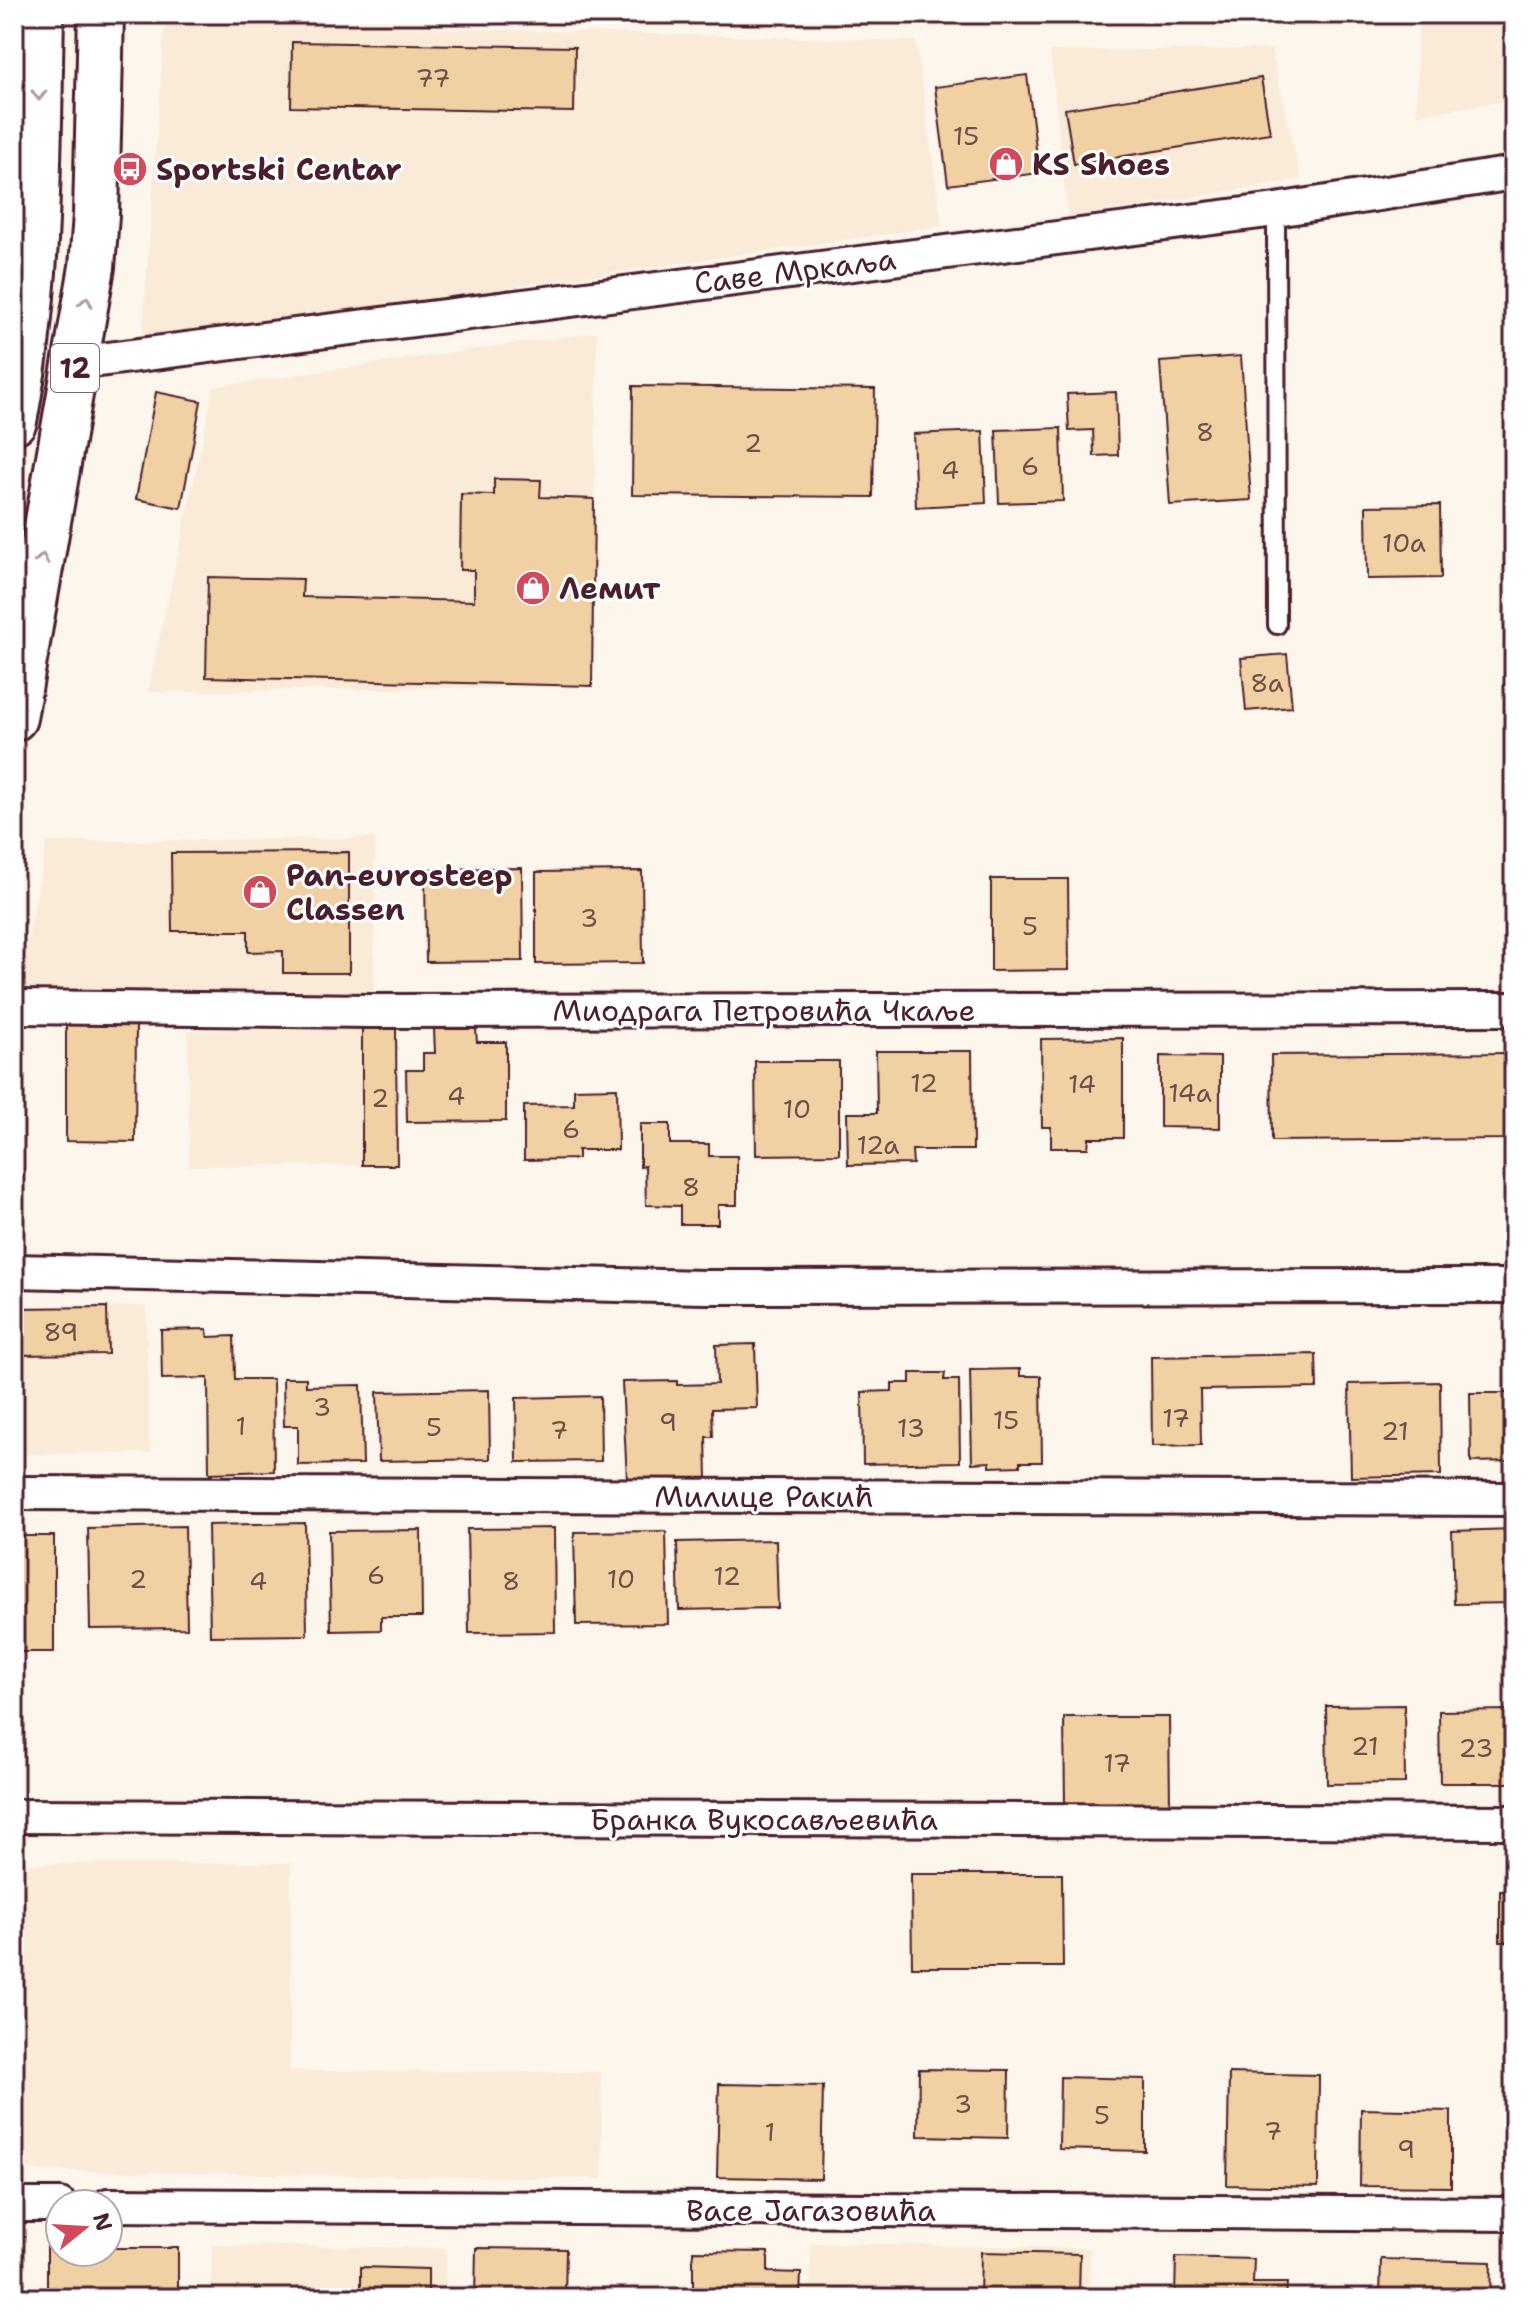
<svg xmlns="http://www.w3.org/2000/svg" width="1528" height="2312" viewBox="0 0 1528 2312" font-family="'Shantell Sans',sans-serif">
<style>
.built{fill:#f9ebd7}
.building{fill:#f1d1a3;stroke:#4a1f2b;stroke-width:2}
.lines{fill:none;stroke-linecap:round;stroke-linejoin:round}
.lane-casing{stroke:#4a1f2b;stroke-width:22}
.street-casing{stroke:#4a1f2b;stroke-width:38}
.primary-casing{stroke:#4a1f2b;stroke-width:50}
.lane{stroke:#fff;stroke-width:16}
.street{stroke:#fff;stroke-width:32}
.primary{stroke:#fff;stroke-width:44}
.oneway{stroke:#ae9aa0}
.labels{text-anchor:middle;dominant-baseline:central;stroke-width:6;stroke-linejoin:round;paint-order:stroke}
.number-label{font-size:26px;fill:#744c49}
.shield{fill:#fff;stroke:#80626b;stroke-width:2}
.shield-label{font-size:28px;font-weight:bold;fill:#4a1f2b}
.poi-label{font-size:30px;font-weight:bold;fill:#4a1f2b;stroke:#fff;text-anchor:start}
.street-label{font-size:30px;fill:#4a1f2b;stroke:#fff}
</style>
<rect width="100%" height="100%" fill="#fcf6ed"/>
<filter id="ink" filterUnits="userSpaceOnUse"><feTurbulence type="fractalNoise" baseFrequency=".0125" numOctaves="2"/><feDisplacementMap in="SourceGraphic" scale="16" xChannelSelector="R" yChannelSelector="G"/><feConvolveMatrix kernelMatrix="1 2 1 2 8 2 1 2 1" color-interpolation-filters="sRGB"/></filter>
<g filter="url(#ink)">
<!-- built -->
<path class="built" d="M1418 14H1514V100L1417 114Z
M165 21 916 41 942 226 142 339Z
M1271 49 1301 179 1068 218 1050 51Z
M597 332 592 686 148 692 214 387Z
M375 838 374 991 18 990 47 842Z
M396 1029 397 1165 189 1166 188 1030Z
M146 1306 150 1453 14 1454V1308Z
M291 1863 290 2071 601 2072 602 2179 14 2170V1864Z
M811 2243 1090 2248 1089 2298H810Z
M212 2245 446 2248 445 2298H211Z"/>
<!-- building -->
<path class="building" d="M292 42 575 47 574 112 291 107Z
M1027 75 1039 173 948 185 935 87Z
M1261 78 1270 133 1074 164 1065 109Z
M1241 356 1251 500 1170 505 1160 362Z
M633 386 875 389 873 497 632 495Z
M156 392 201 401 181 508 136 499Z
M1116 392 1118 455 1094 456 1093 430 1069 431 1067 394Z
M1061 428 1063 501 999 503 996 430Z
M983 431 986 503 916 507 913 434Z
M494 479 541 480 540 497 594 499 592 686 206 677 208 577 303 579 302 597 474 601V570H460L461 494 494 495Z
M1440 505 1441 578 1367 579 1366 506Z
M1287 654 1292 707 1246 711 1241 658Z
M349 852V973H283V951L248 952V931H172L171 853Z
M522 868 523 961 426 962 425 869Z
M642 871 643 963 536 964V872Z
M991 879H1068L1069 970 991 971Z
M66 1022H136L135 1142 66 1141Z
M362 1029H396L397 1165H362Z
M434 1029H476L477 1042H506V1121L407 1122 406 1070H423V1053H435Z
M1123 1038V1138H1089L1088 1148H1051V1127H1042L1041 1039Z
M876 1051H972L973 1150H912L913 1164 848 1165 847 1113H877Z
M1511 1053H1514V1139L1272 1141 1271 1055Z
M1160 1056 1220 1057V1128L1160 1127Z
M755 1061H839V1154L756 1155Z
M617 1088 618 1150H578V1159L524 1160V1106L574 1105V1089Z
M640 1124H670V1144H709V1156H737V1205H718V1224H680V1206L646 1205 645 1166 640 1167Z
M107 1307 108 1354 14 1355V1308Z
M207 1329 208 1337 234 1336 235 1379H273L274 1471 209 1473 208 1378 162 1379 161 1330Z
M755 1344 757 1408 712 1409 713 1437H706L707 1478 627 1479 622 1382 677 1381V1385L717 1384 716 1345Z
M1316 1354 1317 1388 1200 1390 1201 1445 1152 1446 1151 1357Z
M1020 1369V1376H1041L1042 1462H1020V1466L990 1467V1462L972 1463 970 1370Z
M910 1373H945L944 1380H959L960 1462 863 1464 862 1392 892 1391V1383H910Z
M283 1378H306V1386L361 1385 363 1464 298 1465V1426H284Z
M1440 1382 1441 1475 1351 1477 1349 1384Z
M489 1390 490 1459 379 1461 377 1392Z
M1470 1393H1514V1461L1471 1462Z
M600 1396 601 1461 517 1462 516 1398Z
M305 1523 307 1635 210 1636 208 1525Z
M185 1526 187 1628 90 1629 88 1528Z
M554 1528 555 1632 469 1633 467 1529Z
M1513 1529 1514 1603 1454 1604 1452 1531Z
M421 1530 422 1617H381V1630L331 1631 329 1531Z
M666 1531 668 1624 576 1625 574 1532Z
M14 1536H54V1652H14Z
M776 1540 778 1608 679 1610 677 1542Z
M1404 1705 1405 1783 1327 1784 1326 1706Z
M1511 1710 1512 1783H1440L1439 1711Z
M1064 1717H1169L1170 1806H1065Z
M911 1874H1062L1063 1967H912Z
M1500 1891H1514V1942H1500Z
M919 2069 1009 2070 1008 2138 918 2136Z
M1229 2073 1319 2075 1318 2187 1227 2185Z
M1060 2077 1145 2079V2151L1059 2149Z
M719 2084 823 2086 821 2179 717 2177Z
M1361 2109 1451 2111V2187L1360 2186Z
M1504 2114H1514V2158H1504Z
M47 2247H60V2252H108V2248H178V2298H47Z
M476 2248 566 2249 565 2298H475Z
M693 2251 768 2252V2272L801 2273 800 2298H693Z
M981 2252 1080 2254 1079 2298H980Z
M1176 2257 1254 2259 1253 2283H1287L1286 2298H1192V2295H1175Z
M1381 2259 1491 2262 1490 2298H1380Z
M361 2267 428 2269V2298H361Z"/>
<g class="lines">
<!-- lane casing -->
<g class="lane-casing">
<path id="lane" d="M1276 210 1277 625"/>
</g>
<!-- street casing -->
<g class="street-casing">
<path id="street" d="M76 363 1276 210 1514 173
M14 1007 371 1011 1514 1009
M14 1271 705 1287 1514 1286
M14 1493 1514 1499
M14 1816 1514 1822
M14 2205H60
M108 2205 1514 2214"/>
</g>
<!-- primary casing -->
<g class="primary-casing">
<path id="primary" d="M14 421C40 287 38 150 41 14
M14 718 92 267 96 215 101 14"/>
</g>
<!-- lane -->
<use href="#lane" class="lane"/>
<!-- street -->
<use href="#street" class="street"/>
<!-- primary -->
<use href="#primary" class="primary"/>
</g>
<!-- one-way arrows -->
<defs><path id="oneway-chevron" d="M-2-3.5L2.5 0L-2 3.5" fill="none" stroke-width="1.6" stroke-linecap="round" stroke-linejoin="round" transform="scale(2)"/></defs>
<g class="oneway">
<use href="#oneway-chevron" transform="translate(39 95) rotate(91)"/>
<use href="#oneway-chevron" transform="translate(86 302) rotate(-80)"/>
<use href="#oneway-chevron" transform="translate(42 559) rotate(-80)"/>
</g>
</g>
<!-- icons -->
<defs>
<g id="shop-disc" transform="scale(1.8)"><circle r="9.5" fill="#d1495b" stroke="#fff"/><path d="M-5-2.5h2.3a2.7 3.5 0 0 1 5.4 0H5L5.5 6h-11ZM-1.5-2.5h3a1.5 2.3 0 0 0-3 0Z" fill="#fff"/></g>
<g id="bus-disc" transform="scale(1.8)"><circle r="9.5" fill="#d1495b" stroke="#fff"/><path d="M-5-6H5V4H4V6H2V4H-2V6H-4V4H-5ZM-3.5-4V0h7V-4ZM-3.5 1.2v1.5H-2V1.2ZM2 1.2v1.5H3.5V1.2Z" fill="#fff"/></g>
</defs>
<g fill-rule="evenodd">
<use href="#shop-disc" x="1006" y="164"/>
<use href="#bus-disc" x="130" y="169"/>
<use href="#shop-disc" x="533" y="588"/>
<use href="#shop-disc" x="260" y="892"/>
</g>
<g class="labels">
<!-- number labels -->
<g class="number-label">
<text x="433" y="77">77</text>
<text x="966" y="135">15</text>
<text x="1205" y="431">8</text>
<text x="753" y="442">2</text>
<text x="1030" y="465">6</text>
<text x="950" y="469">4</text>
<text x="1404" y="542">10a</text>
<text x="1267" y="682">8a</text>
<text x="589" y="917">3</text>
<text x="1030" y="925">5</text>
<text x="924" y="1082">12</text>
<text x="1082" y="1083">14</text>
<text x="1190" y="1092">14a</text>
<text x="456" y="1095">4</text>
<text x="380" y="1097">2</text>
<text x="797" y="1108">10</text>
<text x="571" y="1128">6</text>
<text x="878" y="1144">12a</text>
<text x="691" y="1186">8</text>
<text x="61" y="1331">89</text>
<text x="322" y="1406">3</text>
<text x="1176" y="1417">17</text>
<text x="1006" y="1419">15</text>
<text x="668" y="1421">9</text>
<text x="241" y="1425">1</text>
<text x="434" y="1426">5</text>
<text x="911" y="1427">13</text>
<text x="559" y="1429">7</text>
<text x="1395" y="1430">21</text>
<text x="376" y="1574">6</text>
<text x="727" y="1575">12</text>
<text x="138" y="1578">2</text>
<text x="621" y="1578">10</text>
<text x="258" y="1580">4</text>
<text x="511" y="1580">8</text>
<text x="1365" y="1745">21</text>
<text x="1476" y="1747">23</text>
<text x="1117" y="1762">17</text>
<text x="963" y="2103">3</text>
<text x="1102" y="2114">5</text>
<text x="1273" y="2130">7</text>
<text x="770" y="2131">1</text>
<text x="1406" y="2148">9</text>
</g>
<!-- shield labels -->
<rect class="shield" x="51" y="344" width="48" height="48" rx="6"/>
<g class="shield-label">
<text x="75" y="368">12</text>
</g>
<!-- poi labels -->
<g class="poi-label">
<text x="1032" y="164">KS Shoes</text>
<text x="156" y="169">Sportski Centar</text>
<text x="559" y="588">Лемит</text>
<text x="286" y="875">Pan-eurosteep<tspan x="286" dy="34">Classen</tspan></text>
</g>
<!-- street labels -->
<g class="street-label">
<text transform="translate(795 271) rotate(-7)">Саве Мркаља</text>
<text x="764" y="1010">Миодрага Петровића Чкаље</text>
<text x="764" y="1496">Милице Ракић</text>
<text x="764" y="1819">Бранка Вукосављевића</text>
<text x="811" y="2210">Васе Јагазовића</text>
</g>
</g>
<!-- margin -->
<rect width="1528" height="2312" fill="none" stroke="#fff" stroke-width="48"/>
<rect x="24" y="24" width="1480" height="2264" fill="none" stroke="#4a1f2b" stroke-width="3" filter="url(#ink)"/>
<!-- north arrow -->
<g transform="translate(84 2228) rotate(72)"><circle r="38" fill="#ffffff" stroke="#b7a5aa" stroke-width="2"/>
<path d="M0-6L14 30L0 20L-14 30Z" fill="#d1495b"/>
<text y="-12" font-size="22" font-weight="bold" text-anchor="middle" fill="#4a1f2b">N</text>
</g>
</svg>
